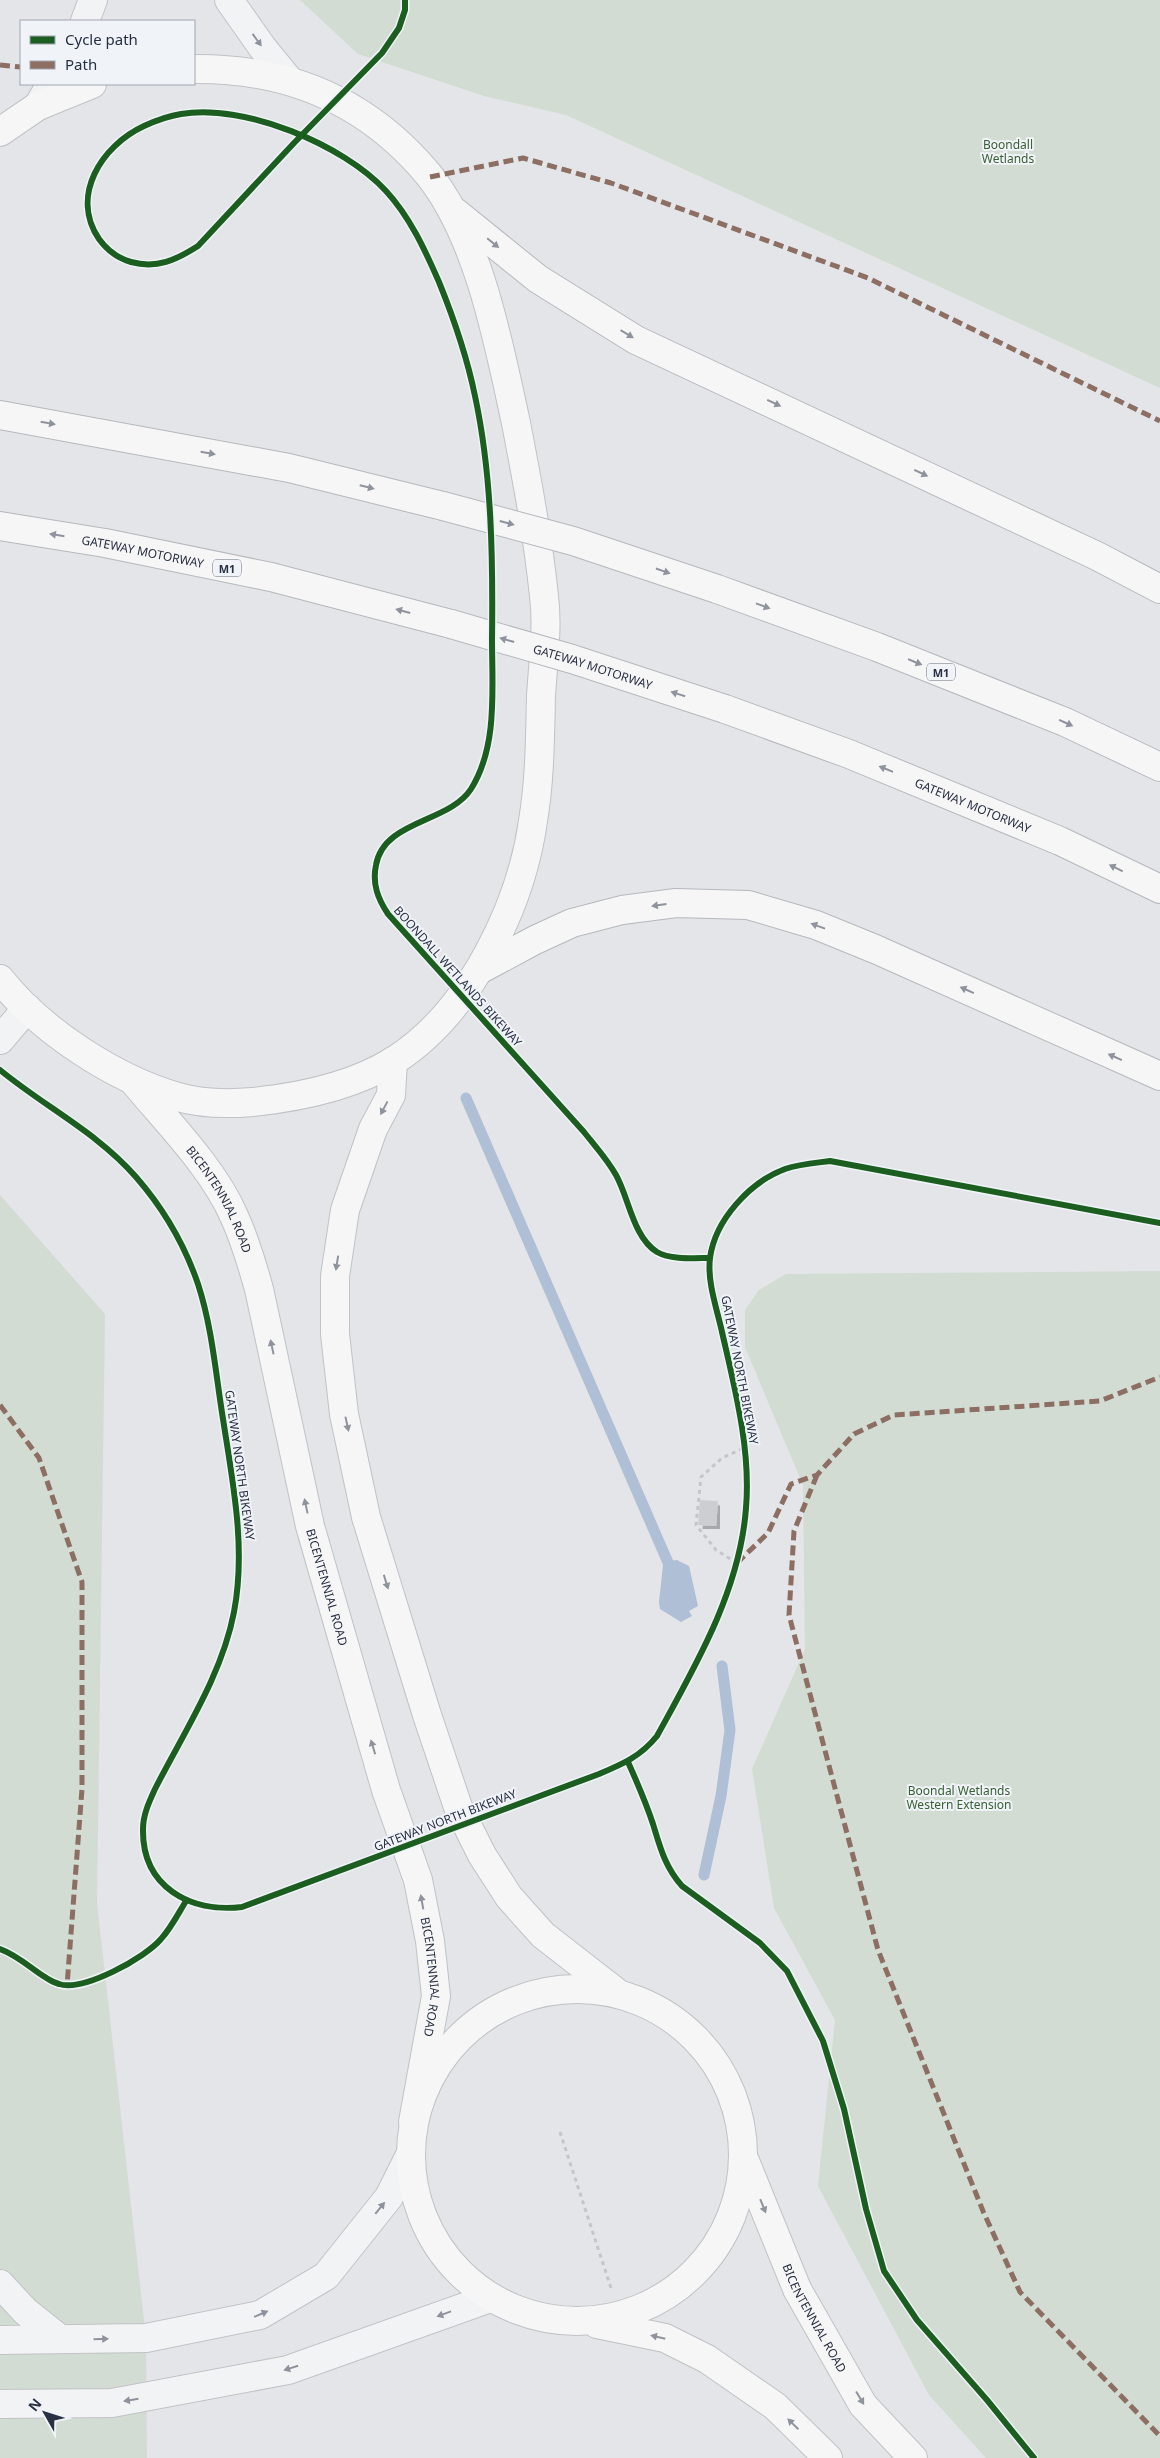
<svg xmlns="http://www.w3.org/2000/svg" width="1160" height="2458" viewBox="0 0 1160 2458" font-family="'Noto Sans',sans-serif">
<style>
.green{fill:#d2dcd3}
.water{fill:#afbfd5}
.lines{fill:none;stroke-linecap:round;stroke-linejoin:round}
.stream{stroke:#afbfd5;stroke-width:11}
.building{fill:#cdced2;filter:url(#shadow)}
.minor-casing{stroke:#c1c3c6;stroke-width:30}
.major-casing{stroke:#bfc2c6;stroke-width:30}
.highway-casing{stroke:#b5b8bd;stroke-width:30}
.path{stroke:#c4c6cb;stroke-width:3;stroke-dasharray:4 4;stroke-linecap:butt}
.minor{stroke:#f2f3f5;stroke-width:28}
.major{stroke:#f6f6f7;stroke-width:28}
.highway{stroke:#f6f6f7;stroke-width:28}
.highway-bridge-casing{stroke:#b5b8bd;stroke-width:30;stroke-linecap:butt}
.highway-bridge{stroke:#f6f6f7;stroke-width:28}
.quiet{stroke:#8d6e63;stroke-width:5;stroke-dasharray:10 5;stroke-linecap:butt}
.cycleway-casing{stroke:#f0f3f8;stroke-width:9}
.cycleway{stroke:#1b5e20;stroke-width:6}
.oneway{fill:#8d929c}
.oneway2{fill:#8f939d}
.labels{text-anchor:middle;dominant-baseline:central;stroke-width:4;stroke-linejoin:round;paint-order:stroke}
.shield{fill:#f0f3f8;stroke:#646a79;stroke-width:1}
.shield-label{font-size:11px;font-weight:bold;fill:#283043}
.park-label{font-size:12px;fill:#396034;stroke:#f0f3f8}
.street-label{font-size:12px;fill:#283043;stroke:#f0f3f8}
</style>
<defs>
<filter id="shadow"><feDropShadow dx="4.5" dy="4.5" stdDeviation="0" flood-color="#0004"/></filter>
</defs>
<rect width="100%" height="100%" fill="#e3e5e8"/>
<!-- green -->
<path class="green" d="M300 0H1160V388L566 115 484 96 358 54Z
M0 1195 105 1314 97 1903 146 2338 147 2458H0Z
M1160 1271V2458H986L929 2395 818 2186 835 2020 774 1908 752 1769 805 1649 803 1485 745 1347V1310L759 1290 786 1274Z"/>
<!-- water -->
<path class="water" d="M677 1560 689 1566 698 1606 689 1611 692 1616 681 1622 660 1609 659 1602 663 1565 669 1561Z"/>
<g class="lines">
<!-- stream -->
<path class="stream" d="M466 1098 673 1574
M704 1875 721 1796 730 1730 722 1666"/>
</g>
<!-- building -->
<path class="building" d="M700 1500 718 1501 716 1526 698 1525Z"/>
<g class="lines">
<!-- minor casing -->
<g class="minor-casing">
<path id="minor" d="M229 0 262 47 289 80
M85 21 93 0
M38 106 51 84
M0 1040 27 1008
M0 2284 25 2311 60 2339
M0 2340 146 2338 260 2315 326 2276 389 2197 410 2155
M0 2404 112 2403 288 2370 490 2298"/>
</g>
<!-- major casing -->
<g class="major-casing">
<g id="major">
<path d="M0 132 38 106 92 84"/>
<path d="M0 979C41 1031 115 1079 178 1097 202 1104 229 1104 253 1102 301 1097 354 1086 395 1060 470 1012 521 906 533 821 540 779 540 737 541 696 543 663 548 628 544 596 538 538 527 480 516 423 499 345 479 237 428 174 367 101 288 68 194 69"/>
<path d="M393 1061 391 1095 373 1129 345 1210 335 1276V1334L344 1414 366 1517 427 1715 458 1807 482 1855 509 1897 543 1935 615 1991"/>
<path id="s1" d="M134 1082C168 1123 213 1168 234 1216 245 1240 252 1264 259 1289L310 1526 386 1790 418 1880 430 1941 436 1996 413 2122"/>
<circle cx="577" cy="2155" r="166"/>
<path id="s2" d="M745 2161 797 2289 863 2405 913 2458"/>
<path d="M597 2324 665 2338 707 2359 775 2406 828 2458"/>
</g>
</g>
<!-- highway casing -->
<g class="highway-casing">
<g id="highway">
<path d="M455 212 538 279 636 340 1097 556 1160 589"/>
<path d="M0 415 289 468 443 506"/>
<path id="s3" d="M0 526 105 543 271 577 451 624"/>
<path d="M717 589 877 647 1065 722 1160 767"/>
<path id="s4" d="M725 709 849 754 1060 841 1160 889"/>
<path d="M481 969 535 940 572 923 622 910 676 903 748 905 816 925 875 949 1160 1076"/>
</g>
</g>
<!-- path -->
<path class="path" d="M737 1563 716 1550 696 1525 701 1477 722 1458 744 1448
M560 2132 611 2288"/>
<!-- minor -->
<use href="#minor" class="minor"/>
<!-- major -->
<use href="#major" class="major"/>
<!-- highway -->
<use href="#highway" class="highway"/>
<!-- highway-bridge casing -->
<g class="highway-bridge-casing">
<g id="highway-bridge">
<path d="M443 506 573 541 717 589"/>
<path id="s5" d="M451 624 572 659 725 709"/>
</g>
</g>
<!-- highway-bridge -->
<use href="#highway-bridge" class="highway-bridge"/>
<!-- quiet -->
<path class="quiet" d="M0 65 21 67
M430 177 523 158 611 183 868 278 1160 421
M0 1405 39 1458 82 1582V1789L67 1986
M817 1475 794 1531 789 1615 878 1950 983 2211 1020 2292 1160 2436
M737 1563 768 1533 791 1484 817 1475 854 1434 894 1415 1100 1401 1160 1377"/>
<!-- cycleway casing -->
<g class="cycleway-casing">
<path id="cycleway" d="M405 0V10L399 28 382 53 294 143 198 246C176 260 157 269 131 262 117 258 107 250 99 239 70 196 101 146 144 126 155 121 168 116 181 114 244 103 344 145 386 191 410 217 425 250 439 282 454 319 467 357 475 396 492 475 493 559 492 640 492 688 498 746 471 789 449 823 384 820 376 865 372 884 378 899 388 914L584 1132C595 1146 607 1159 616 1175 629 1198 633 1237 657 1252 671 1260 695 1258 710 1258
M0 1070C45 1107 98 1133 136 1177 163 1208 185 1246 198 1284 211 1324 215 1366 221 1406 231 1474 247 1544 234 1612 222 1675 184 1732 155 1789 149 1802 143 1815 143 1829 142 1887 190 1913 242 1907L599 1774C623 1764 641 1756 657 1736 696 1665 740 1590 746 1508 751 1450 735 1389 722 1332 717 1309 707 1282 710 1258 715 1220 750 1182 785 1169 800 1164 815 1163 830 1161L1160 1223
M628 1762C637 1782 646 1803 653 1824 660 1847 665 1867 682 1886L760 1943 787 1971 823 2041 844 2109 866 2209 884 2271 917 2320 987 2400 1034 2458
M0 1949C23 1957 41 1979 59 1984 83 1992 145 1958 161 1939 171 1928 178 1914 186 1901"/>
</g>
<!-- cycleway -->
<use href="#cycleway" class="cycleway"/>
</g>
<!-- one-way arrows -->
<defs><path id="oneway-solid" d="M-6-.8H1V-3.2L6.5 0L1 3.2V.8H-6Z" transform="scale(1.25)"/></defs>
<g class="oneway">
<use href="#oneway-solid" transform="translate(257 40) rotate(54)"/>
<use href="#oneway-solid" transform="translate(380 2208) rotate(-51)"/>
<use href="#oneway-solid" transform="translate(261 2314) rotate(-23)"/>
<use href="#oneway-solid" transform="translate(444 2314) rotate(160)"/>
<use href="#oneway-solid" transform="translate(101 2339) rotate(-1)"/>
<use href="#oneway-solid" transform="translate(291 2368) rotate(163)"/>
<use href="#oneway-solid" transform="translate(131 2400) rotate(171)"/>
</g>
<g class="oneway2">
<use href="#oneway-solid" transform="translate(493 243) rotate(39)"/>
<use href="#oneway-solid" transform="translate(627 334) rotate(31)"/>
<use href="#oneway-solid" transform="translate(774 403) rotate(25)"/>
<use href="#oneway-solid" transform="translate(48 423) rotate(10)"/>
<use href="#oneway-solid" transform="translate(208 453) rotate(10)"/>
<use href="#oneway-solid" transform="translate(921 473) rotate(25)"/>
<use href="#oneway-solid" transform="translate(367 487) rotate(14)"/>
<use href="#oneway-solid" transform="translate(507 523) rotate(15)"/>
<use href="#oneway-solid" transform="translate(57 535) rotate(-171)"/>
<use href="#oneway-solid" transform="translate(663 571) rotate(19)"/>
<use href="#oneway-solid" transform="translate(763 606) rotate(20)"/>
<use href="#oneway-solid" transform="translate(403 611) rotate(-165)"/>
<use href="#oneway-solid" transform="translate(507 640) rotate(-164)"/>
<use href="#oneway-solid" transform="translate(915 662) rotate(22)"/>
<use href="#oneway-solid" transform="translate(678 694) rotate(-162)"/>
<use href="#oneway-solid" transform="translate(1066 723) rotate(24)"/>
<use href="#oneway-solid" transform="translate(886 769) rotate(-158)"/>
<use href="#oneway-solid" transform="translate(1116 868) rotate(-154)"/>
<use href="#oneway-solid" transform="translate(659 905) rotate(172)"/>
<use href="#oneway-solid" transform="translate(818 926) rotate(-160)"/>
<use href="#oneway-solid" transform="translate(967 990) rotate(-156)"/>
<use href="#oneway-solid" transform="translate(1115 1057) rotate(-156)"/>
<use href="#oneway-solid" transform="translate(384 1108) rotate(118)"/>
<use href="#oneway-solid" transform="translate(337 1263) rotate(99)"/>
<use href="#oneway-solid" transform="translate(272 1347) rotate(-102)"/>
<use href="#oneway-solid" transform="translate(347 1424) rotate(78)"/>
<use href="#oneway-solid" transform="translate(306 1506) rotate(-102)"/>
<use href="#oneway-solid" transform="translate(386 1582) rotate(73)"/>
<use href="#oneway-solid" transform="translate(373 1747) rotate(-107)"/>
<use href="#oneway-solid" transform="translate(422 1902) rotate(-100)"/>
<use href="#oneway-solid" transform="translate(763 2206) rotate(68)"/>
<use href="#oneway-solid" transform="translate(658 2337) rotate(-167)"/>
<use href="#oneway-solid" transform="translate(860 2398) rotate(59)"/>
<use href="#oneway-solid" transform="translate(793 2424) rotate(-136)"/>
</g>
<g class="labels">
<!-- shield labels -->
<g class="shield">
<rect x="213" y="559.5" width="28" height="17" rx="4"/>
<rect x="927" y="663.5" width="28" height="17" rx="4"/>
</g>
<g class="shield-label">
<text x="227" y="568">M1</text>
<text x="941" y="672">M1</text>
</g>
<!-- park labels -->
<g class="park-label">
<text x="1008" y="144">Boondall<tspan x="1008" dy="14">Wetlands</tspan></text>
<text x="959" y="1790">Boondal Wetlands<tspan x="959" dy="14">Western Extension</tspan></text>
</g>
<!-- street labels -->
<g class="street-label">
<text stroke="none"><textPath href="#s3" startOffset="145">GATEWAY MOTORWAY</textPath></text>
<text stroke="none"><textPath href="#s5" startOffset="148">GATEWAY MOTORWAY</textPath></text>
<text stroke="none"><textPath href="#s4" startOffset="266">GATEWAY MOTORWAY</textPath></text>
<text transform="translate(458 976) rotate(48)">BOONDALL WETLANDS BIKEWAY</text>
<text stroke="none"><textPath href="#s1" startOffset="146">BICENTENNIAL ROAD</textPath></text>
<text transform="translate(740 1370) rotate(79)">GATEWAY NORTH BIKEWAY</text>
<text transform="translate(240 1465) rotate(82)">GATEWAY NORTH BIKEWAY</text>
<text stroke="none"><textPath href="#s1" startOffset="551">BICENTENNIAL ROAD</textPath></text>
<text transform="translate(445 1820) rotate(-21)">GATEWAY NORTH BIKEWAY</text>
<text stroke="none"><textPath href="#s1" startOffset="956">BICENTENNIAL ROAD</textPath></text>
<text stroke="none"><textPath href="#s2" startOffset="172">BICENTENNIAL ROAD</textPath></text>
</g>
</g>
<!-- legend -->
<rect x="20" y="20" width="175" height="65" fill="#f0f3f8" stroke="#a0a5b0"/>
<rect x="30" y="36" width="25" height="8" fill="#1b5e20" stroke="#a0a5b0"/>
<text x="65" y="45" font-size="15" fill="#283043">Cycle path</text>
<rect x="30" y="61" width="25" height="8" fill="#8d6e63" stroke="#a0a5b0"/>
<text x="65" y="70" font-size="15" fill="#283043">Path</text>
<!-- north arrow -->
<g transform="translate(45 2413) rotate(309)" stroke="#f0f3f8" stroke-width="4" paint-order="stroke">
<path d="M0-4L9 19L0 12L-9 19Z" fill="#283043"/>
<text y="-8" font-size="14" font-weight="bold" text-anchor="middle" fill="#283043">N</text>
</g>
</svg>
